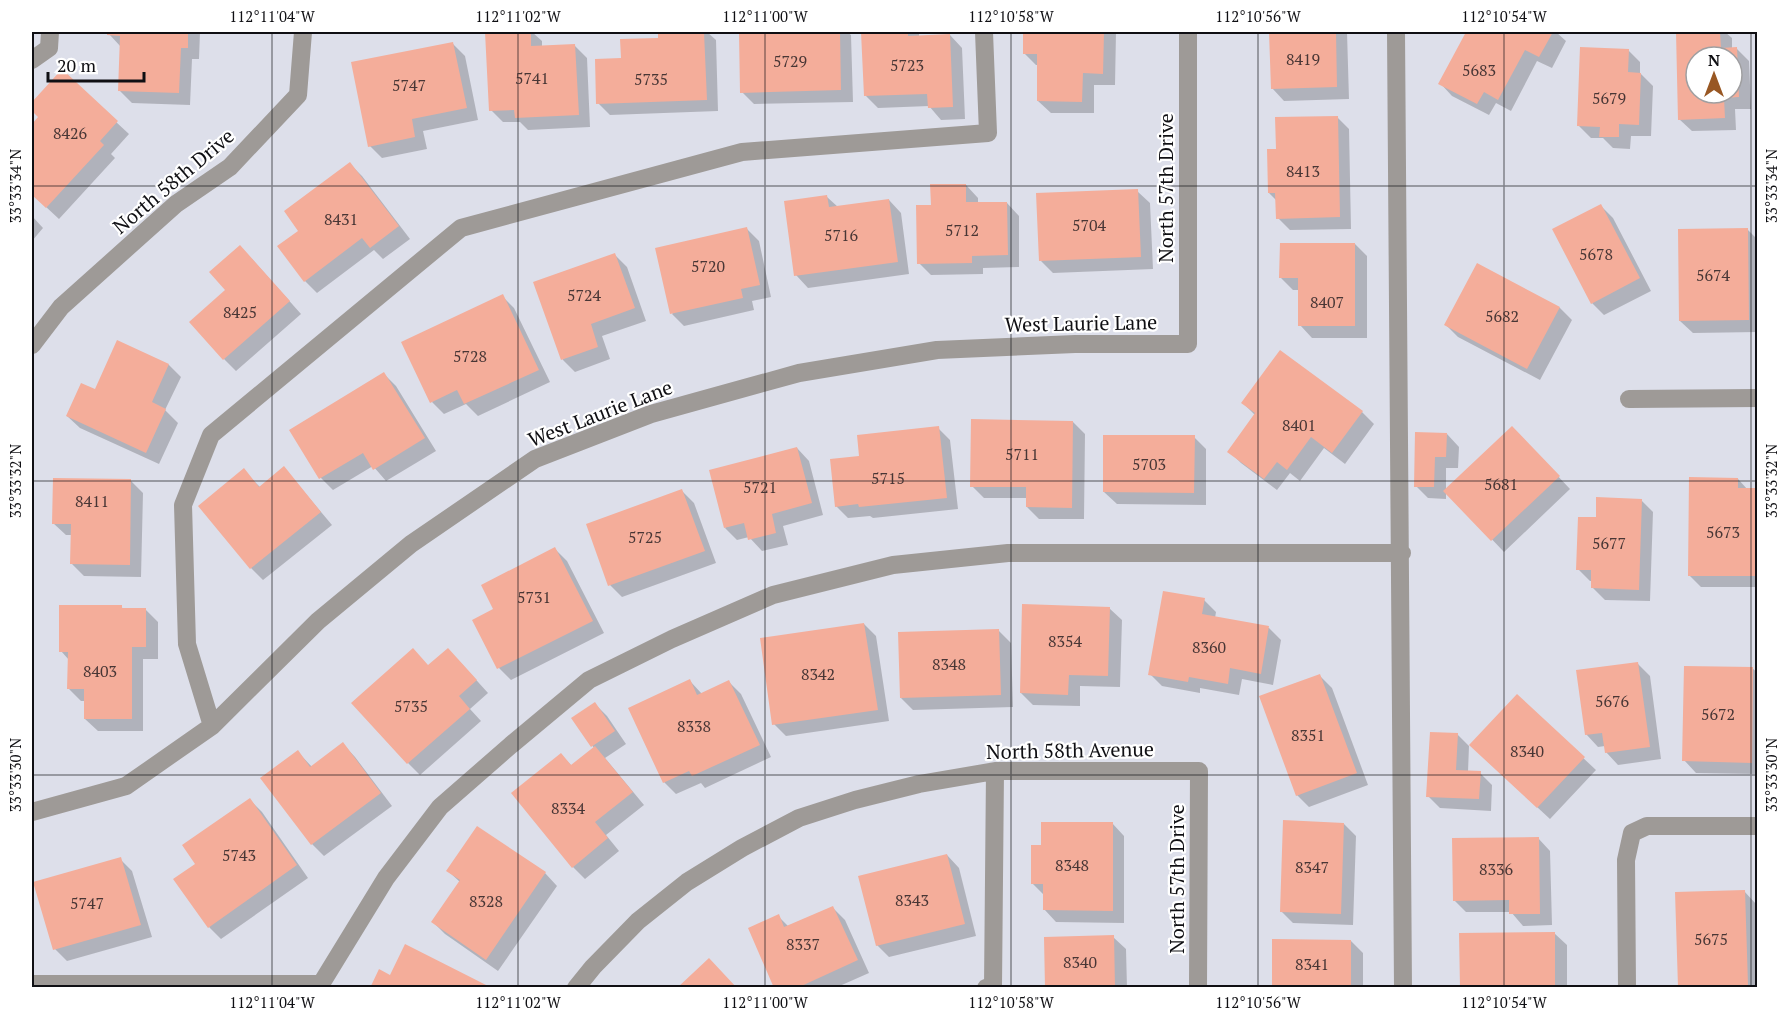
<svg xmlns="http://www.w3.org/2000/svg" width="1789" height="1019" viewBox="0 0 1789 1019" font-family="'PT Serif',serif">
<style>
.shadow{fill:#0003;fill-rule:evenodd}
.building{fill:#f4ad9a;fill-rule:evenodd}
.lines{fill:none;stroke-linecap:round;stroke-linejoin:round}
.minor{stroke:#9e9a97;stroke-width:18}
.ticks{fill:none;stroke:#0f0f13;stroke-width:1.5;stroke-opacity:0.45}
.labels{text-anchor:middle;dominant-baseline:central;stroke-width:4.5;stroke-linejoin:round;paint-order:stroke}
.number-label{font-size:16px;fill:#483635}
.street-label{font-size:20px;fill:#0f0f13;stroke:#fff}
.neatline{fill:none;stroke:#0f0f13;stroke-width:2}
.ticks-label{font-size:15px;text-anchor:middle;fill:#0f0f13}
</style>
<rect width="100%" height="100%" fill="#dddfea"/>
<!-- shadow -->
<path class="shadow" d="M109 32H200L199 59H192L190 105 132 103 120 91 121 47 109 34Z
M487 32H532L542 41V47L575 46 587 58 590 127 528 130 520 122H503L491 110Z
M659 32H707L716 40 718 111 610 115 598 103 622 59 660 39Z
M741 32H847L851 35 853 102 754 104 742 92Z
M863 32H919V37L950 35 962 48 965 119 941 120 929 106 878 108 866 96Z
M1024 32H1116L1115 85H1094V113H1051L1038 101 1039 65H1036L1024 53Z
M1271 32H1347L1349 99 1284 101 1272 88Z
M1467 32H1556L1566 41 1552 68 1537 61 1511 111 1496 103 1489 115 1452 96 1440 83Z
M1677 32H1725L1732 38V49H1737L1749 61 1751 109H1735L1736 130 1692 131 1679 119ZM1696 57H1732V93H1696Z
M453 44 465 56 478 120 423 131 427 149 382 158 370 146Z
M1628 50 1640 62V73L1653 86 1651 136H1631L1630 149 1613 148 1603 138H1591L1579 126Z
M62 72 129 134 111 154 115 158 59 219 32 194V126L40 118 32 109V104Z
M1337 117 1349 129 1351 229 1290 230 1278 218 1277 201 1269 193 1278 151Z
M350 164 362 176 410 239 383 259 374 250 317 293 305 281 300 231Z
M966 185 978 198V204L1007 203 1019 216V267L983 268V274L931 275 919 263 932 206Z
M1137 191 1150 203 1153 269 1053 273 1041 261Z
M827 197 838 207 889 200 901 213 909 274 808 288 796 275Z
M1601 206 1613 218 1651 291 1604 315 1592 303Z
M32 216 43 228 32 241Z
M747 229 759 241 771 297 752 301 754 310 684 326 672 314Z
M1747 229 1758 240V332L1693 333 1680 321Z
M1355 244 1367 256V338H1312L1300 325V290H1293L1281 278Z
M615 255 627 267 646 321 602 336 610 359 575 372 563 360 535 283Z
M252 259 301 314 236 371 224 359 227 291Z
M1478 265 1560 308 1572 320 1540 380 1458 337 1446 325Z
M502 296 514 308 550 382 478 416 466 404 444 414 432 402Z
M118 342 169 365 181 377 165 410 178 423 159 464 80 428 67 416 96 391Z
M384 374 396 386 436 451 386 481 373 466 333 490 321 478 291 430Z
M1243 403 1362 412 1374 424 1345 464 1324 448 1300 481 1290 473 1277 490 1241 463 1229 451 1255 415Z
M1073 422 1085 434 1084 519H1039L1027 507V498H984L972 486Z
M938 428 950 440 958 509 873 518 870 516 848 518 836 506 861 457Z
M1447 434 1459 447 1458 468H1446V490L1524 440 1570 489 1504 552 1446 491V499L1428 498 1416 486Z
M1194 437 1206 449V505L1117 504 1104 492Z
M797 448 809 461 823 515 783 526 788 545 762 551 749 537 737 540 725 528Z
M284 468 332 525 263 580 251 568 244 471 260 487Z
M1738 479 1748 490H1758V587H1701L1689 575Z
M131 481 143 493 141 577 84 576 72 564V535H66L53 523Z
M682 491 694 503 716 563 622 597 610 585Z
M1641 500 1653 512 1650 601 1605 600 1593 588V581H1590L1578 569 1597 519Z
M555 549 567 561 604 633 511 680 499 668 495 610Z
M1204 600 1216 612 1215 618 1269 628 1281 640 1273 685 1242 679 1239 695 1200 688V693L1162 686 1150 674Z
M121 607 124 609H145L158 622V659H143V731H98L85 719 86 701H81L69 689V660L61 651Z
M1109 608 1122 620 1120 687 1080 686V706L1033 705 1021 693Z
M864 624 876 636 889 721 786 736 774 724Z
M999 631 1011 643 1013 707 913 710 901 698Z
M460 662 488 693 470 709 481 721 420 775 408 763 429 666Z
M1638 664 1650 676 1661 759 1618 765 1606 752 1605 746 1598 747 1586 734Z
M1752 668 1758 673V774L1696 773 1684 760Z
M1320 676 1332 688 1368 785 1309 807 1297 795Z
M690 681 702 694 729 682 741 694 771 757 705 788 701 783 676 794 664 782Z
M1517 696 1596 770 1550 819 1483 757Z
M595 704 607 716 626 744 605 758 644 805 606 835 619 851 585 879 573 867 561 755 572 766 594 748 573 718Z
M1457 734 1469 746 1468 772 1480 773 1492 785 1491 811 1440 808 1428 796Z
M343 744 355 757 392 806 324 856 312 844 298 752 312 767Z
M250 800 262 812 308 878 221 939 209 927 197 865Z
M1112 823 1124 836V923L1056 922 1044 909V895L1032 883 1043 847Z
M1344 824 1356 836 1353 925 1293 923 1281 911Z
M478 828 545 873 557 886 498 971 445 934 433 922 460 882 448 871Z
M1538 838 1550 851 1552 925 1523 926 1511 912H1466L1454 900Z
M947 855 959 868 976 936 889 957 877 945Z
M120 859 132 871 152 937 67 961 55 949Z
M1744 891 1756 904 1758 988H1681L1680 986Z
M833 908 845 920 869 973 835 988H776L778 916 789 927Z
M1554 933 1567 945V988H1461Z
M1113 937 1126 949 1127 988H1046Z
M1351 941 1363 953V988H1273Z"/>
<!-- building -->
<path class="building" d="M107 32H188V48H181L179 93 118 91 120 36 107 35Z
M485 32H531V46L575 44 579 115 515 118 514 110 489 111Z
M658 32H704L707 100 596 104 595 59 621 58 620 39 658 38Z
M739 32H840L841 90 740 93Z
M861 32H908V36L950 34 953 107 928 108 927 94 864 96Z
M1023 32H1104L1103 74 1083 73 1082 102 1037 101V54H1023Z
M1269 32H1336L1337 87 1271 89Z
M1466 32H1553L1539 57 1525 50 1498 100 1484 92 1477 104 1438 84Z
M1676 32H1720L1721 48 1737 47 1739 97 1724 98 1725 118 1678 120ZM1696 57H1732V93H1696Z
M453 42 467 108 412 119 415 137 368 147 351 62Z
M1580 47 1629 49 1628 72 1641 73 1639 125 1619 124V137H1599L1600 127 1577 126Z
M62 69 118 121 100 141 104 145 46 208 32 195V124L38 117 32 111V102Z
M1338 116 1340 217 1276 219 1275 193H1268L1267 149H1276L1275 117Z
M350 162 399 226 370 248 362 238 304 282 277 246 298 231 284 211Z
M930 184H966V202H1007L1008 255 972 256V263L917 264 916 205H931Z
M1138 189 1141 257 1039 261 1036 193Z
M827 195 829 207 889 199 898 262 794 276 784 201Z
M1601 204 1640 278 1591 304 1552 229Z
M747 227 760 285 741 289 743 298 670 314 655 248Z
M1748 228 1749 320 1679 321 1678 229Z
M1280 243H1355V326H1298V278H1279Z
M240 245 290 301 223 360 189 322 225 290 209 272Z
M615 253 635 308 591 324 598 347 561 360 533 282Z
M1477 263 1560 307 1527 369 1444 325Z
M503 294 539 370 464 404 457 390 430 403 401 342Z
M117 340 169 364 152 402 166 409 146 453 66 416 81 383 95 389Z
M1280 350 1363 411 1332 453 1311 437 1287 470 1277 462 1264 479 1227 452 1255 413 1241 403Z
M384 372 425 438 373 470 363 453 319 479 289 430Z
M971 419 1073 421 1072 508 1026 507V487H970Z
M939 426 947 498 859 507 858 504 835 507 830 459 859 456 857 435Z
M1512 426 1560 476 1491 541 1443 491Z
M1415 432 1447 433 1446 457H1435L1434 487H1414Z
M1103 435H1195L1194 493 1103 492Z
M797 447 812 503 772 514 776 533 748 540 744 523 724 528 709 470Z
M284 466 321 512 250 569 198 506 244 468 259 487Z
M1689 477 1738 478V488H1757V576H1688Z
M53 478 131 479 130 565 70 564 71 524H52Z
M682 489 705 551 608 586 586 524Z
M1596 497 1642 499 1639 590 1591 588V570H1576L1578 517H1596Z
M555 547 593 621 497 669 472 620 493 609 481 585Z
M1163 591 1205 598 1202 614 1269 626 1261 674 1230 668 1228 684 1189 677 1188 682 1148 675Z
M1022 604 1110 607 1108 676 1069 675 1068 695 1020 693Z
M59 605H122V608H146V647H132V719H84V689H67L68 652H59Z
M864 623 878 710 772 725 760 638Z
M999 629 1001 695 900 698 898 632Z
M413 648 428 665 448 648 477 680 459 696 470 709 407 764 351 703Z
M1638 662 1650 747 1605 753 1602 733 1585 735 1576 670Z
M1684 666 1753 667 1752 763 1682 761Z
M1320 674 1357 773 1296 796 1259 696Z
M690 679 697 695 729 680 760 745 692 776 689 771 663 783 628 708Z
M1517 694 1585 757 1537 808 1469 745Z
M595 702 615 731 591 747 571 718Z
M1430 732 1458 733 1456 770 1481 771 1479 799 1426 797Z
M343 742 381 793 311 845 260 778 298 750 310 767Z
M595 746 633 792 595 822 608 838 572 868 511 793 561 753 571 765Z
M250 798 297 865 208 928 173 879 195 864 182 845Z
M1283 820 1344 823 1341 914 1280 912Z
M1041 822H1113V911L1043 910V884H1031V845H1041Z
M477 826 546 872 486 960 431 922 460 880 446 871Z
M1539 837 1540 914H1509V900L1453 901 1452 838Z
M947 854 965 924 876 946 858 876Z
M121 857 141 925 53 950 33 882Z
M1745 890 1748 985 1678 987 1675 892Z
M833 906 858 960 797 988H774L748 928 779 914 784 927Z
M1555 932V988H1460L1459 933Z
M1114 935 1115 988H1045L1044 937Z
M1272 939 1351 940V988H1272Z
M405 944 492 988H370L379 969 390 975Z
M709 958 737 988H677Z"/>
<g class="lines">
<!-- minor -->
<path class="minor" d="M1396 32 1403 988
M32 60 49 48 50 32
M32 345 61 307 176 204 230 167 298 95 303 32
M1629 399 1758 398
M212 726 187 644 183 505 211 435 461 228 742 152 988 133 984 32
M32 812 126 786 212 726 318 621 411 544 535 459 651 414 799 373 937 350 1075 344H1188V32
M32 984H321L386 878 440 807 511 745 589 680 672 639 773 595 893 565 1008 553H1402
M576 988 593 967 638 921 687 882 742 848 799 818 855 800 919 784 995 771H1199L1198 988
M986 988 993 986 995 771
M1627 988 1626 860 1632 833 1647 826H1758"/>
</g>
<!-- ticks -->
<path class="ticks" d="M272 32V988M518 32V988M765 32V988M1011 32V988M1258 32V988M1504 32V988M1751 32V988M32 186H1758M32 481H1758M32 775H1758"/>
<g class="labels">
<!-- number labels -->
<g class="number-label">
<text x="1303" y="59">8419</text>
<text x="790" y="61">5729</text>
<text x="907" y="65">5723</text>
<text x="1479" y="70">5683</text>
<text x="532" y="78">5741</text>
<text x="651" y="79">5735</text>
<text x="409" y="85">5747</text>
<text x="1609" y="98">5679</text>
<text x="70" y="133">8426</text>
<text x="1303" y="171">8413</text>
<text x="341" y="219">8431</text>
<text x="1089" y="225">5704</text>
<text x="962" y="230">5712</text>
<text x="841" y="235">5716</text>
<text x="1596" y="254">5678</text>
<text x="708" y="266">5720</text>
<text x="1713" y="275">5674</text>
<text x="584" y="295">5724</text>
<text x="1327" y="302">8407</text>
<text x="240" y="312">8425</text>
<text x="1502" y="316">5682</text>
<text x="470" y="356">5728</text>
<text x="1299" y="425">8401</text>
<text x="1022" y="454">5711</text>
<text x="1149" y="464">5703</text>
<text x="888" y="478">5715</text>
<text x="1501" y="484">5681</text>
<text x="760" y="487">5721</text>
<text x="92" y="501">8411</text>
<text x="1723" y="532">5673</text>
<text x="645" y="537">5725</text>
<text x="1609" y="543">5677</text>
<text x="534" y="597">5731</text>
<text x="1065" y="641">8354</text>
<text x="1209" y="647">8360</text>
<text x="949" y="664">8348</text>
<text x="100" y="671">8403</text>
<text x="818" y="674">8342</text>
<text x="1612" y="701">5676</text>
<text x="411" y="706">5735</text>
<text x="1718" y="714">5672</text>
<text x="694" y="726">8338</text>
<text x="1308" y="735">8351</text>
<text x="1527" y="751">8340</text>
<text x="568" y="808">8334</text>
<text x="239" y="855">5743</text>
<text x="1072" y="865">8348</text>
<text x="1312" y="867">8347</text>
<text x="1496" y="869">8336</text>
<text x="912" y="900">8343</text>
<text x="486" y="901">8328</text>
<text x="87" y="903">5747</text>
<text x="1711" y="939">5675</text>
<text x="803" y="944">8337</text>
<text x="1080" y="962">8340</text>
<text x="1312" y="964">8341</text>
</g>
<!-- street labels -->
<g class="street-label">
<text transform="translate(173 181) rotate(-40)">North 58th Drive</text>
<text transform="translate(1165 188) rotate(-90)">North 57th Drive</text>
<text transform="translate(1081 323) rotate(-1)">West Laurie Lane</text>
<text transform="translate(600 413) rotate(-21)">West Laurie Lane</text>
<text transform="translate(1070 750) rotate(-1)">North 58th Avenue</text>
<text transform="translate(1176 879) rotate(-90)">North 57th Drive</text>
</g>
</g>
<!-- border -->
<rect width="1789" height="1019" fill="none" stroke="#ffffff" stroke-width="66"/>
<!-- north arrow -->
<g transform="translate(1714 75)"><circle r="28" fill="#ffffff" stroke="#9f9fa1" stroke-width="1.5"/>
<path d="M0-4.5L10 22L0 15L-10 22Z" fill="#985723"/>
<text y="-9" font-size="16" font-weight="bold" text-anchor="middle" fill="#0f0f13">N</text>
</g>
<!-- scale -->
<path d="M48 72v9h96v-9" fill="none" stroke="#0f0f13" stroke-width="3"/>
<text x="57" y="72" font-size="18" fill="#0f0f13" stroke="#ffffff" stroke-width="4.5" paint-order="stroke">20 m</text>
<rect x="33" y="33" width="1723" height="953" class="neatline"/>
<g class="ticks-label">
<text x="272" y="22">112°11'04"W</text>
<text x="518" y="22">112°11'02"W</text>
<text x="765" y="22">112°11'00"W</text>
<text x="1011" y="22">112°10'58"W</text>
<text x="1258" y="22">112°10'56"W</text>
<text x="1504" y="22">112°10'54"W</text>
<text transform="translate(16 186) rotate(-90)" y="5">33°33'34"N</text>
<text transform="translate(1772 186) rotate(-90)" y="5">33°33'34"N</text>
<text transform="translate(16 481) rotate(-90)" y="5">33°33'32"N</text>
<text transform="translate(1772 481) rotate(-90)" y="5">33°33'32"N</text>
<text transform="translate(16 775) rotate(-90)" y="5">33°33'30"N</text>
<text transform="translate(1772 775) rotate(-90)" y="5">33°33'30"N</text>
<text x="272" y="1008">112°11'04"W</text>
<text x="518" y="1008">112°11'02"W</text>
<text x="765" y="1008">112°11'00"W</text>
<text x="1011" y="1008">112°10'58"W</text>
<text x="1258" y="1008">112°10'56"W</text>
<text x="1504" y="1008">112°10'54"W</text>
</g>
</svg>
